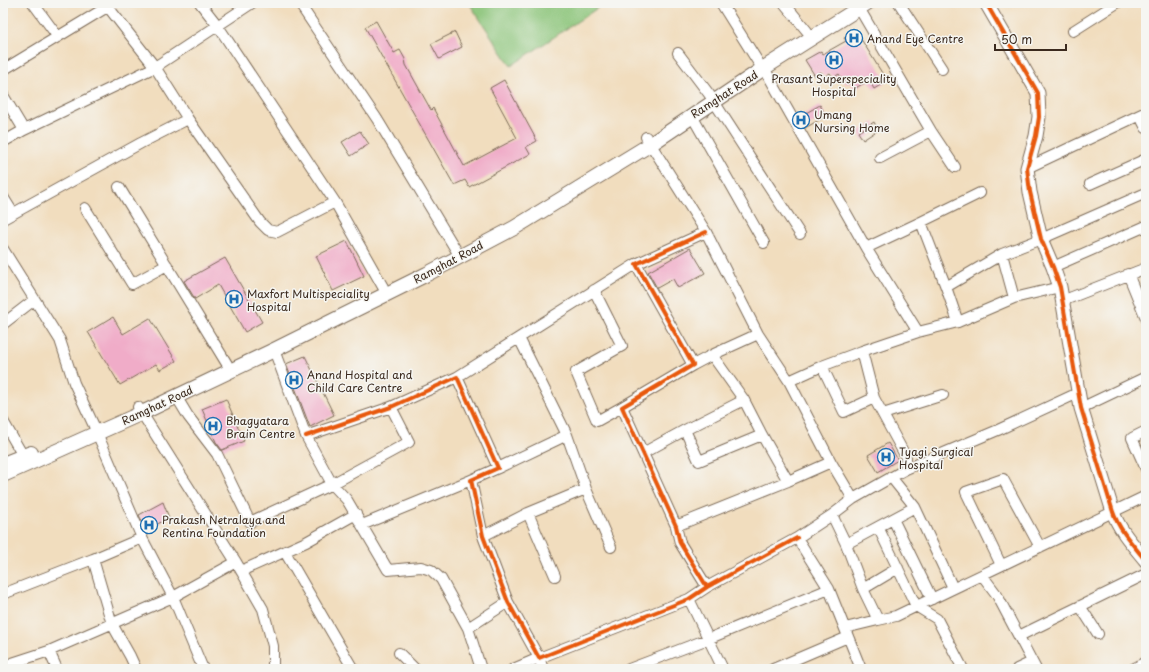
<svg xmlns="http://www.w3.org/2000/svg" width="1149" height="672" viewBox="0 0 1149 672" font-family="'Playpen Sans',sans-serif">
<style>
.green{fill:#8bc479;stroke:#63774c}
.building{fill:#f0acc8}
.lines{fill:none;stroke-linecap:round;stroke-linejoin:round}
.minor-casing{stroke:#7b6956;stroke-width:12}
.tertiary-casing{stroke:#7b6956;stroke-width:15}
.secondary-casing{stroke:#7b6956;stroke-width:16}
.minor{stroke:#fff;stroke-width:10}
.tertiary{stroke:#fff;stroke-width:13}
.secondary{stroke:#fff;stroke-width:14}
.cycleway-casing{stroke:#f6f6f2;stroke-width:6}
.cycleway{stroke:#e8590c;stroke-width:4}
.labels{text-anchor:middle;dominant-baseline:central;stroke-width:3;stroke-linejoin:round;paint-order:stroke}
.poi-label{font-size:11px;fill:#3b2a1e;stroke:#f6f6f2;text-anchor:start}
.street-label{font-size:11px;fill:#3b2a1e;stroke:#f6f6f2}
</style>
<rect width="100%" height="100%" fill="#f6f6f2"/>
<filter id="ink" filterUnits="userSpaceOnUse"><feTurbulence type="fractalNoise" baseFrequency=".025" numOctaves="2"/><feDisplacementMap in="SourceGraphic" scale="8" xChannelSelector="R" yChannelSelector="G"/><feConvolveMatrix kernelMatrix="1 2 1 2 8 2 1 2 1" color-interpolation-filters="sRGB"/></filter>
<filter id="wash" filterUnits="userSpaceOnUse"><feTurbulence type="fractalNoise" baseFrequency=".012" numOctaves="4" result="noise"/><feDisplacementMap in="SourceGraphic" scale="16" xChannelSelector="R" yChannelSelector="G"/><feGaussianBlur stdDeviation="0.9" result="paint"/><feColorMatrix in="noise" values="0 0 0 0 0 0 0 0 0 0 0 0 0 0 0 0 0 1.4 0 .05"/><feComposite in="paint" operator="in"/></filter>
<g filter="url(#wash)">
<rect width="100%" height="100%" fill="#f1ddbe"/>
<!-- green -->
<path class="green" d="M469 3H605L511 66Z"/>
<g id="blocks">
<!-- building -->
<path class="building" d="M376 21 394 53 400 50 405 59 406 65 431 110 433 108 464 166 517 138 490 88 504 80 537 141 526 147 530 154 469 187 465 180 454 185 365 27Z
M856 31 887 81 874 89 869 80 854 89 850 82 846 84 839 74 833 78 830 73 824 77 821 72 815 76 805 60 821 51 823 54 846 41 844 38Z
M455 32 462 47 439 59 431 44Z
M820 105 826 116 805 128 799 117Z
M874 122 878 130 863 140 858 132Z
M360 131 369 144 351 156 342 142Z
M347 241 364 276 333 291 316 256Z
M690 248 705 273 678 288 673 279 657 288 648 272Z
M225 258 262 322 245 332 218 285 195 299 184 281Z
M113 317 123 334 150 318 176 361 160 370 156 364 120 385 88 332Z
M305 356 334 415 310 427 286 364Z
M226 399 244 441 222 450 216 442 202 409Z
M888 443 898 460 878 472 868 455Z
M163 502 169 518 146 530 139 515Z"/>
</g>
</g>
<g filter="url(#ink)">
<use href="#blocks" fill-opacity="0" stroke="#7b6956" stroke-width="1"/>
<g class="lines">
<!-- minor casing -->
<g class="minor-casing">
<path id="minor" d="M33 3 58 37
M105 3 155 67 188 119 260 222 268 230 277 232 335 202
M200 3 218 26 335 202 383 287
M299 3 377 119 456 250
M721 3 758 62
M784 3 807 31
M899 3 942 69
M859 8 931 131 955 167
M1073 31 1117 3
M678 53 709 94 800 234
M764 68 866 248 918 332 958 322 1014 298 1060 287
M3 70 107 7
M3 95 24 130
M692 116 764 243
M1140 116 1146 128
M646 137 706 232 758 334 789 381 831 462 853 499
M3 142 24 130 155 67 252 3
M880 158 931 131
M1027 168 1146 112
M1090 184 1146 159
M119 187 227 364
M3 197 13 213
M85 208 132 284 167 265
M3 219 141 143 188 119
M921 222 946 287 958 322
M706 232 636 264 693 365 622 407 676 526 680 543 707 587
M866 248 921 222 980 193
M3 249 60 340 74 383 94 426 142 538 173 597 203 669
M1002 254 1014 298
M1053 267 1146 226
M1128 274 1146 318
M946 287 1002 254 1041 239 1146 193
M594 290 622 346 576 372 597 421 622 407
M1062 301 1146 268
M3 324 34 300
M758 334 712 355 744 400 762 435 788 481
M519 338 567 435 586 489 611 547
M274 350 306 436 332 484 347 500 388 570 421 567 431 570 441 579 468 628 481 669
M862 351 918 332
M693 365 712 355
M822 366 844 412 874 398
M457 377 636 264
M789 381 822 366 862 351 874 398 906 457V469
M176 396 188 416 217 454 250 522 332 484 409 442 391 407
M744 400 685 430 699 461 762 435
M138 407 236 562 263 609 273 646V669
M1081 408 1146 377
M883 414 943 395
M3 421 26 461
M1146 431 1132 438 1146 469
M306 436 391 407 457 377 498 468 471 480 483 536 508 602 539 658 689 599 707 587 797 538
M643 453 685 430
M498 468 567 435
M891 477 915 507 953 588
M832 515 846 544
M893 519 932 599
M362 525 471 480
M676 526 788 481 831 462
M878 527 916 606 937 619 963 669
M483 536 528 513
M285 552 353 669
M93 559 142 538
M1001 565 966 492 1003 479 1040 547
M241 571 306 542 356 514
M982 575 997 595 1036 669
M555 576 528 513 586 489
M863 589 898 568
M3 594 93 559 112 624 130 656 136 669
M689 599 723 669
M1080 606 1098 634
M878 620 896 616 1146 496
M468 628 508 602
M845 628 878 620 863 589 846 544 915 507
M1019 636 1146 574
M49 651 57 669
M399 653 415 669
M3 666 49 651 173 597 236 562
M513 669 539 658 543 669
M629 669 708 639 829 589
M773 669 848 637
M861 669 829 589 797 538 832 515 853 499 906 469 998 430 1078 393
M1017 669 1032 662
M1133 669 1146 662"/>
</g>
<!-- tertiary casing -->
<g class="tertiary-casing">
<path id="tertiary" d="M986 3 1038 93 1039 117 1036 136 1027 168 1030 192 1041 239 1053 267 1060 287 1081 408 1113 512C1119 530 1134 546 1146 561"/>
</g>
<!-- secondary casing -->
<g class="secondary-casing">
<path id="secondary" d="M3 464 31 453
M3 475 142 413 274 350 427 274 514 228 651 144 764 68 867 3"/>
</g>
<!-- minor -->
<use href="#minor" class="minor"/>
<!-- tertiary -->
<use href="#tertiary" class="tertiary"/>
<!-- secondary -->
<use href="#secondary" class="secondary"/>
<!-- cycleway casing -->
<g class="cycleway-casing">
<path id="cycleway" d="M986 3 1038 93 1039 117 1036 136 1027 168 1030 192 1041 239 1053 267 1060 287 1081 408 1113 512C1119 530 1134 546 1146 561
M706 232 636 264 693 365 622 407 676 526 680 543 707 587
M306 436 391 407 457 377 498 468 471 480 483 536 508 602 539 658 689 599 707 587 797 538"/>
</g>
<!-- cycleway -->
<use href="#cycleway" class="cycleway"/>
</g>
</g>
<!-- icons -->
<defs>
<g id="hospital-ring" transform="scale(0.9)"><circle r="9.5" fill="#f6f6f2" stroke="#1f6fb2" stroke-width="1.5"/><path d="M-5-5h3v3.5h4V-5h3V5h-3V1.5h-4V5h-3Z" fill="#1f6fb2"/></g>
</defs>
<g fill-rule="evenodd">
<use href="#hospital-ring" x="854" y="38"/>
<use href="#hospital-ring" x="834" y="60"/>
<use href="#hospital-ring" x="801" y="120"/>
<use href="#hospital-ring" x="234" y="299"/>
<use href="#hospital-ring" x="294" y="380"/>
<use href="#hospital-ring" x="213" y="426"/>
<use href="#hospital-ring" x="886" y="457"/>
<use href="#hospital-ring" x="149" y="525"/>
</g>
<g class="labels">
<!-- poi labels -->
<g class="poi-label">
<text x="867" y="38">Anand Eye Centre</text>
<text x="834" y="78" text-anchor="middle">Prasant Superspeciality<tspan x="834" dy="13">Hospital</tspan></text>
<text x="814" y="114">Umang<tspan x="814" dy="13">Nursing Home</tspan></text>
<text x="247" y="293">Maxfort Multispeciality<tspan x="247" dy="13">Hospital</tspan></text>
<text x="307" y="374">Anand Hospital and<tspan x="307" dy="13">Child Care Centre</tspan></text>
<text x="226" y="420">Bhagyatara<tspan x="226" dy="13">Brain Centre</tspan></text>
<text x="899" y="451">Tyagi Surgical<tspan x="899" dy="13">Hospital</tspan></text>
<text x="162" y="519">Prakash Netralaya and<tspan x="162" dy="13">Rentina Foundation</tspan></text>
</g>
<!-- street labels -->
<g class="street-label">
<text transform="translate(724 94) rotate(-33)">Ramghat Road</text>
<text transform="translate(448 262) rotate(-28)">Ramghat Road</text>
<text transform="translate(157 405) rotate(-25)">Ramghat Road</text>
</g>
</g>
<!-- margin -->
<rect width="1149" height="672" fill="none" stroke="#f6f6f2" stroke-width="16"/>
<!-- scale -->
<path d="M995 44v6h71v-6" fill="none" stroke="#3b2a1e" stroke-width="2"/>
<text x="1001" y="44" font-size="12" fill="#3b2a1e" stroke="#f6f6f2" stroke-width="3" paint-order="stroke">50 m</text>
</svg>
